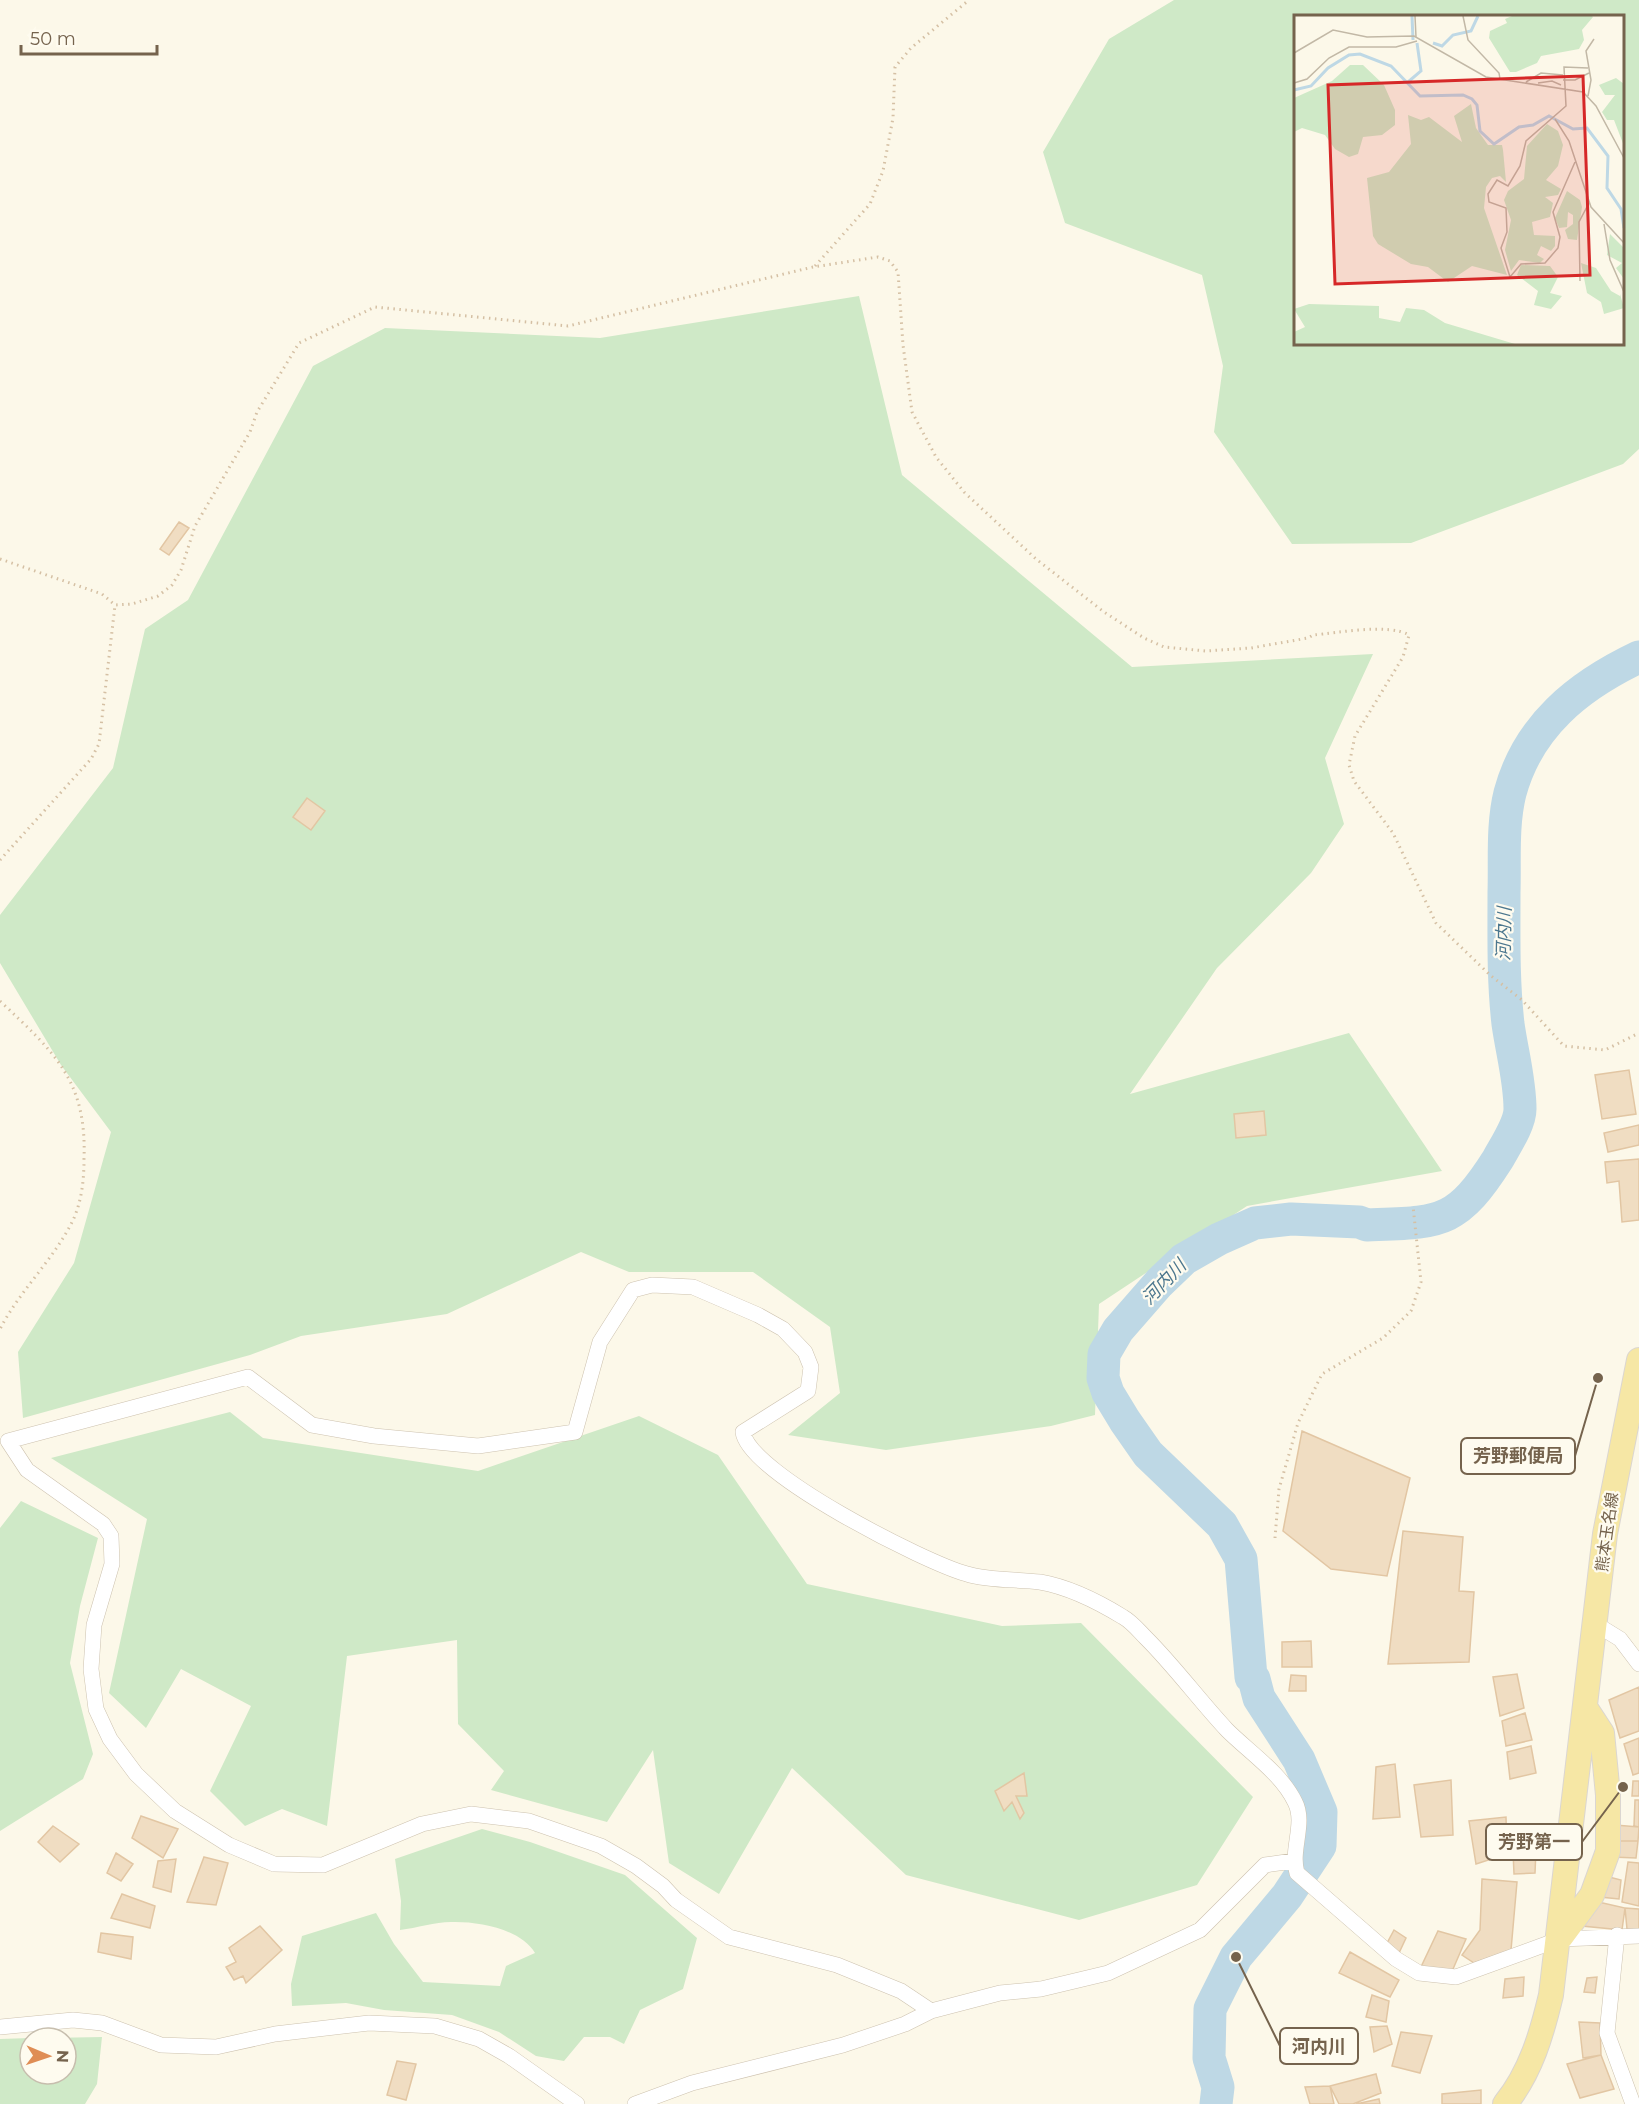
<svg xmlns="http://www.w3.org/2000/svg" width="1639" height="2104" viewBox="0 0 1639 2104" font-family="Montserrat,'Noto Sans JP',sans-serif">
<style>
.green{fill:#cfe9c7;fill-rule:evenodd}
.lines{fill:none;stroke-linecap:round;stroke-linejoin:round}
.river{stroke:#bed8e5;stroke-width:33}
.building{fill:#f0ddc2;stroke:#e2c6a3;stroke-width:1.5}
.street-casing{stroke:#cdc2af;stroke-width:16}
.primary-casing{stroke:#dbd6d1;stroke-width:26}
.path{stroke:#d5c0a4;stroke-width:3;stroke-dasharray:1.5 4.5;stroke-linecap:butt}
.street{stroke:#fff;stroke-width:15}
.primary{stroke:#f6e7a5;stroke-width:24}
.labels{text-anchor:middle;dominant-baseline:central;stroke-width:4.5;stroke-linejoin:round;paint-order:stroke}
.street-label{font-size:16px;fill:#75634d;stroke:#fefbef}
.water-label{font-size:18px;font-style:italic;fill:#4c778e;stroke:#fefbef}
.inset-river{fill:none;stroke:#bed8e5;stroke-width:3}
.inset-road{fill:none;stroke:#c2b8a6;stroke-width:1.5}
.view{fill:#d62828;fill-opacity:0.15;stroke:#d62828;stroke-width:3}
.inset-edge{fill:none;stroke:#75634d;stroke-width:3}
.leader{fill:none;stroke:#75634d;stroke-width:2}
.callout-dot{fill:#75634d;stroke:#fefbef;stroke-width:2}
.callout{fill:#fefbef;stroke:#75634d;stroke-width:2}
.callout-label{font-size:18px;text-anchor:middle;font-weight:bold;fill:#75634d}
</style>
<rect width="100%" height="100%" fill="#fcf8e9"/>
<!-- green -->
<path class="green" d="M1174 0H1639V449L1623 464 1411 543 1292 544 1214 432 1223 366 1202 275 1065 223 1043 152 1109 39ZM1622 16V344H1296V16Z
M859 296 902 475 1132 667 1373 654 1325 758 1344 824 1311 873 1217 968 1130 1094 1349 1033 1442 1171 1247 1206 1099 1304 1095 1415 1051 1426 886 1450 788 1435 840 1393 830 1327 753 1272H629L581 1252 447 1314 301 1336 250 1355 23 1418 18 1352 74 1263 111 1132 61 1065 0 963V915L113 768 145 629 188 600 313 366 385 328 600 338Z
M230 1412 263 1438 478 1471 639 1416 718 1455 807 1584 1002 1626 1081 1623 1253 1797 1197 1885 1079 1920 906 1875 792 1768 719 1894 669 1863 653 1750 607 1822 491 1790 504 1771 458 1724 457 1640 347 1656 327 1826 282 1809 245 1826 210 1791 251 1706 181 1669 146 1728 109 1693 147 1519 51 1458Z
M21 1501 98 1538 80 1606 70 1663 93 1754 83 1779 0 1831V1528Z
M482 1829 530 1842 625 1875 697 1938 683 1989 640 2010 624 2044 610 2037H584L564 2061 536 2056 499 2032 452 2015 384 2010 346 2003 292 2006 291 1984 302 1936 376 1913 394 1944 423 1982 500 1986 506 1966 535 1953C521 1929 478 1921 451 1922 435 1922 417 1928 400 1930L401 1901 395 1859Z
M102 2037 97 2084 85 2104H0V2039L30 2038V2074H66V2038H48Z"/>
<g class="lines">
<!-- river -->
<path class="river" d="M1216 2104 1218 2087 1209 2058 1210 2009 1236 1957 1287 1896 1320 1846 1321 1812 1299 1760 1259 1698 1254 1679 1251 1677 1241 1559 1222 1525 1148 1454 1125 1421 1108 1393 1103 1378 1104 1354 1118 1330 1159 1283 1184 1259 1219 1239 1255 1223 1291 1219 1359 1222 1367 1225C1441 1222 1456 1225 1498 1159 1505 1146 1520 1124 1520 1109 1520 1081 1512 1052 1508 1024 1503 980 1504 937 1504 893 1505 860 1502 825 1510 793 1528 726 1578 686 1639 657"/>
</g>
<!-- building -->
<path class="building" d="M179 522 189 528 169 555 160 549Z
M307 798 325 811 311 830 293 817Z
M1629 1070 1636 1114 1602 1119 1595 1075Z
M1264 1111 1266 1135 1236 1138 1234 1114Z
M1639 1125V1145L1608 1152 1604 1133Z
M1639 1159V1220L1622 1222 1619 1181 1607 1183 1605 1162Z
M1302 1431 1410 1478 1387 1576 1331 1569 1283 1531Z
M1403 1531 1463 1537 1459 1591 1474 1592 1469 1662 1388 1664Z
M1311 1641 1312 1667H1282V1642Z
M1517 1674 1524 1708 1500 1716 1493 1677Z
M1291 1675 1306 1676V1691H1289Z
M1639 1687V1731L1620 1738 1609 1700Z
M1525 1713 1532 1740 1506 1746 1502 1721Z
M1639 1738V1773L1633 1775 1624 1744Z
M1531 1746 1536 1773 1510 1779 1507 1752Z
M1395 1764 1400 1817 1373 1819 1376 1767Z
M1024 1773 1027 1796H1016L1024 1813 1020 1819 1012 1802 1004 1811 995 1791Z
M1451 1780 1453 1835 1421 1837 1414 1785Z
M1633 1781H1639V1796H1632Z
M1635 1800H1639V1827L1634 1826Z
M141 1816 178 1829 163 1858 132 1838Z
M1506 1817 1507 1854 1476 1864 1469 1821Z
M1615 1825 1639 1827 1638 1841H1614Z
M53 1826 79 1844 60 1862 38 1842Z
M1614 1841H1638L1636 1858 1612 1857Z
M1536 1849 1535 1873 1514 1874 1513 1851Z
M116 1853 133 1864 121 1881 107 1873Z
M204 1857 228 1863 216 1905 187 1902Z
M176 1859 171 1892 153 1887 158 1861Z
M1628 1862 1639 1863V1906L1622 1902Z
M1609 1877 1621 1880 1619 1899 1600 1897Z
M1482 1879 1517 1882 1511 1950 1474 1963 1462 1955 1480 1930Z
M122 1894 155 1906 150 1928 111 1918Z
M1594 1901 1625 1908 1622 1930 1582 1926Z
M1625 1908 1639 1909V1930L1627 1929Z
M260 1926 282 1950 246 1983 243 1976 234 1980 226 1967 236 1962 229 1948Z
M1394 1930 1406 1938 1399 1953 1386 1945Z
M1438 1931 1466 1939 1450 1976 1420 1969Z
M101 1933 133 1937 131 1959 98 1952Z
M1350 1952 1399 1980 1390 1997 1339 1973Z
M1524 1977 1523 1996 1503 1998 1505 1979Z
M1597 1977 1595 1993 1584 1992 1587 1978Z
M1372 1995 1389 2001 1386 2022 1366 2017Z
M1579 2022 1600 2023 1601 2055 1583 2058Z
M1387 2026 1392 2044 1374 2052 1370 2027Z
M1401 2032 1432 2036 1420 2073 1392 2066Z
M1601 2055 1614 2089 1580 2098 1567 2064Z
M397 2061 416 2064 406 2100 387 2095Z
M1376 2074 1381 2093 1353 2104H1339L1330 2086Z
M1330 2086 1334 2104H1310L1305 2087Z
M1481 2090V2104H1442V2094Z
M1379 2099 1380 2104H1356Z"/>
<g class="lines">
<!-- street casing -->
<g class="street-casing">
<path id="street" d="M1594 1623 1620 1639 1639 1664
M1617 1935 1607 2033 1633 2104
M931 2011 901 1991 837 1965 729 1937 676 1900 663 1886 636 1866 601 1846 529 1821 471 1814 422 1824 323 1865 274 1864 229 1845 175 1811 136 1774 110 1739 96 1709 91 1669 94 1625 112 1564 111 1536 103 1524 27 1470 8 1441 248 1377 312 1425 374 1436 478 1446 575 1432 600 1342 633 1290 652 1285 693 1287 758 1315 783 1329 805 1352 811 1367 808 1391 743 1432C748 1473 926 1563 967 1574 990 1581 1016 1579 1040 1582 1069 1587 1097 1601 1123 1617 1132 1622 1139 1631 1146 1638 1175 1667 1199 1700 1227 1730 1249 1752 1281 1773 1295 1802 1306 1823 1290 1850 1297 1873L1396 1959 1419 1973 1456 1977 1560 1939 1639 1936
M0 2027 73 2020 102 2023 161 2045 216 2047 275 2034 369 2023 435 2026 479 2039 509 2056 577 2104
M635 2104 692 2083 843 2045 905 2024 931 2011 1000 1993 1041 1989 1108 1973 1200 1930 1265 1865 1293 1861"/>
</g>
<!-- primary casing -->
<g class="primary-casing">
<path id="primary" d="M1561 1937 1592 1895 1608 1851V1795L1602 1733 1585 1707
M1505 2104C1531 2072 1542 2033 1551 1995L1605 1534 1639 1360"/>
</g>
<!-- path -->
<path class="path" d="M815 266 870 204 883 171 893 118 895 67 911 48 969 0
M0 559 102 594 115 605 132 604 158 596 172 585 181 570 195 526 250 432 257 412 299 343 375 307 568 326 813 267 878 257 890 261 898 272 903 345 912 412 936 457 964 492 1036 559 1104 612 1144 638 1164 647 1206 651 1251 648 1308 638 1313 635C1337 633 1389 623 1409 635L1403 657 1355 736 1349 765 1354 781 1393 833 1436 923 1490 975 1522 1000 1564 1046 1605 1050 1639 1033
M0 860 91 759 99 744 115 605
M0 1001C54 1052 87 1080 84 1159 84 1179 82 1199 74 1218 56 1257 20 1290 0 1329
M1275 1538 1279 1489 1298 1423 1322 1374 1383 1338 1411 1311 1421 1282 1413 1206"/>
<!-- street -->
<use href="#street" class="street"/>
<!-- primary -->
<use href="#primary" class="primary"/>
</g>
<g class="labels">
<!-- street labels -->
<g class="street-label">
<text transform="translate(1607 1532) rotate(-82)">熊本玉名線</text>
</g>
<!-- water labels -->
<g class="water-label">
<text transform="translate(1504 934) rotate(-89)">河内川</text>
<text transform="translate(1164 1282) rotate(-46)">河内川</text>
</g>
</g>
<!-- overview -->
<g transform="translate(1294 15)">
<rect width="330" height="330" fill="#fcf8e9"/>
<path d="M218 1H298L299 2 288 15 290 25 285 34 247 41 243 48 222 57H216L195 23 196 16 213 8 211 4ZM56 50H69L90 70 101 95V110L88 120 69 122 64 139 55 142 41 134 31 120 8 113 0 117V83L38 66ZM322 63 330 69V131L320 105H313L308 97 321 80H311L305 70ZM177 89 182 113 194 130H208L209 135 212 167 206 161 198 163 192 172 190 193 213 260 178 251 154 267 134 252 117 249 84 229 79 221 73 163 95 157 117 129 114 100 127 105 135 102 168 127 160 101ZM253 109 264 116 269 130 264 151 252 165 267 174 264 180 251 182 259 188 256 202 238 207 240 220 261 221V231L257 236 247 231 243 240 250 244 246 248 225 245 217 256 211 235 217 205 210 185 214 176 230 164 233 131ZM273 176 286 185 288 192 283 225 274 224 271 215 279 209V200L274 197 273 212 265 213 261 203ZM316 219 330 233V264L322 253 328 248 313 240ZM287 248 302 253 317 276 326 281V279L330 293 310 299 307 287 293 278ZM227 250 256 251 264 262 256 278 268 281 257 294 240 290 244 276 223 260ZM15 289 85 291V303L106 307 112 293 130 295 151 308 221 329H0V317L11 312 0 294Z" fill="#cfe9c7"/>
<path class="inset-river" d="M118 1 119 25M139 28 148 31 159 20 177 16 184 1M114 67 127 56 123 28M0 75 17 71 34 53 55 40 66 39 97 51 126 81 169 80 178 84 183 90 186 116 200 129 225 112 239 110 255 101 279 114 293 113 314 141 313 173 327 194 330 213"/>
<path class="inset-road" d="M121 1 122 22M169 1 174 25 205 58 206 64M0 38 39 15 73 22 120 21 192 62 289 77 302 91 330 143M269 65H281L295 58M232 67 247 58 269 60M0 68 13 64 35 43 55 32H102L123 26M244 68 258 66 267 70M294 81 297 65 292 36 300 24M261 104 275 126 297 192 330 228M281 147 259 197 266 222 264 233 251 248 227 249 216 262 207 233 213 217 212 193 195 187 194 179 203 165 214 171 226 151 232 126 272 91 270 52 294 53M310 209 316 245 330 277M286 266 285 207 295 188"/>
<path class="view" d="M289 61 296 260 41 269 34 70Z"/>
<rect width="330" height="330" class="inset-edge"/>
</g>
<!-- callouts -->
<path class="leader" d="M1598 1378L1575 1456M1623 1787L1582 1842M1236 1957L1280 2046"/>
<g class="callout-dot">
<circle cx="1598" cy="1378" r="6"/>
<circle cx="1623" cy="1787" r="6"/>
<circle cx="1236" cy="1957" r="6"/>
</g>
<g class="callout">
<rect x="1461" y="1438" width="114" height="36" rx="6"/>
<rect x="1486" y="1824" width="96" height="36" rx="6"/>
<rect x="1280" y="2028" width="78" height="36" rx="6"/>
</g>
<g class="callout-label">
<text x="1518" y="1462">芳野郵便局</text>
<text x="1534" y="1848">芳野第一</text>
<text x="1319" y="2053">河内川</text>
</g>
<!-- north arrow -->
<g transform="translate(48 2056) rotate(92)"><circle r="28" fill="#fefbef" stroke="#c7beae" stroke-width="1.5"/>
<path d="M0-4.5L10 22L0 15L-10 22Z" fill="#df8d55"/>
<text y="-9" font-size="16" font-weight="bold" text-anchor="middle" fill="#75634d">N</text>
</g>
<!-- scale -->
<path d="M21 45v9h136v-9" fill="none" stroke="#75634d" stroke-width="3"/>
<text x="30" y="45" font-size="18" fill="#75634d" stroke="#fefbef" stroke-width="4.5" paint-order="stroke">50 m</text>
</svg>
